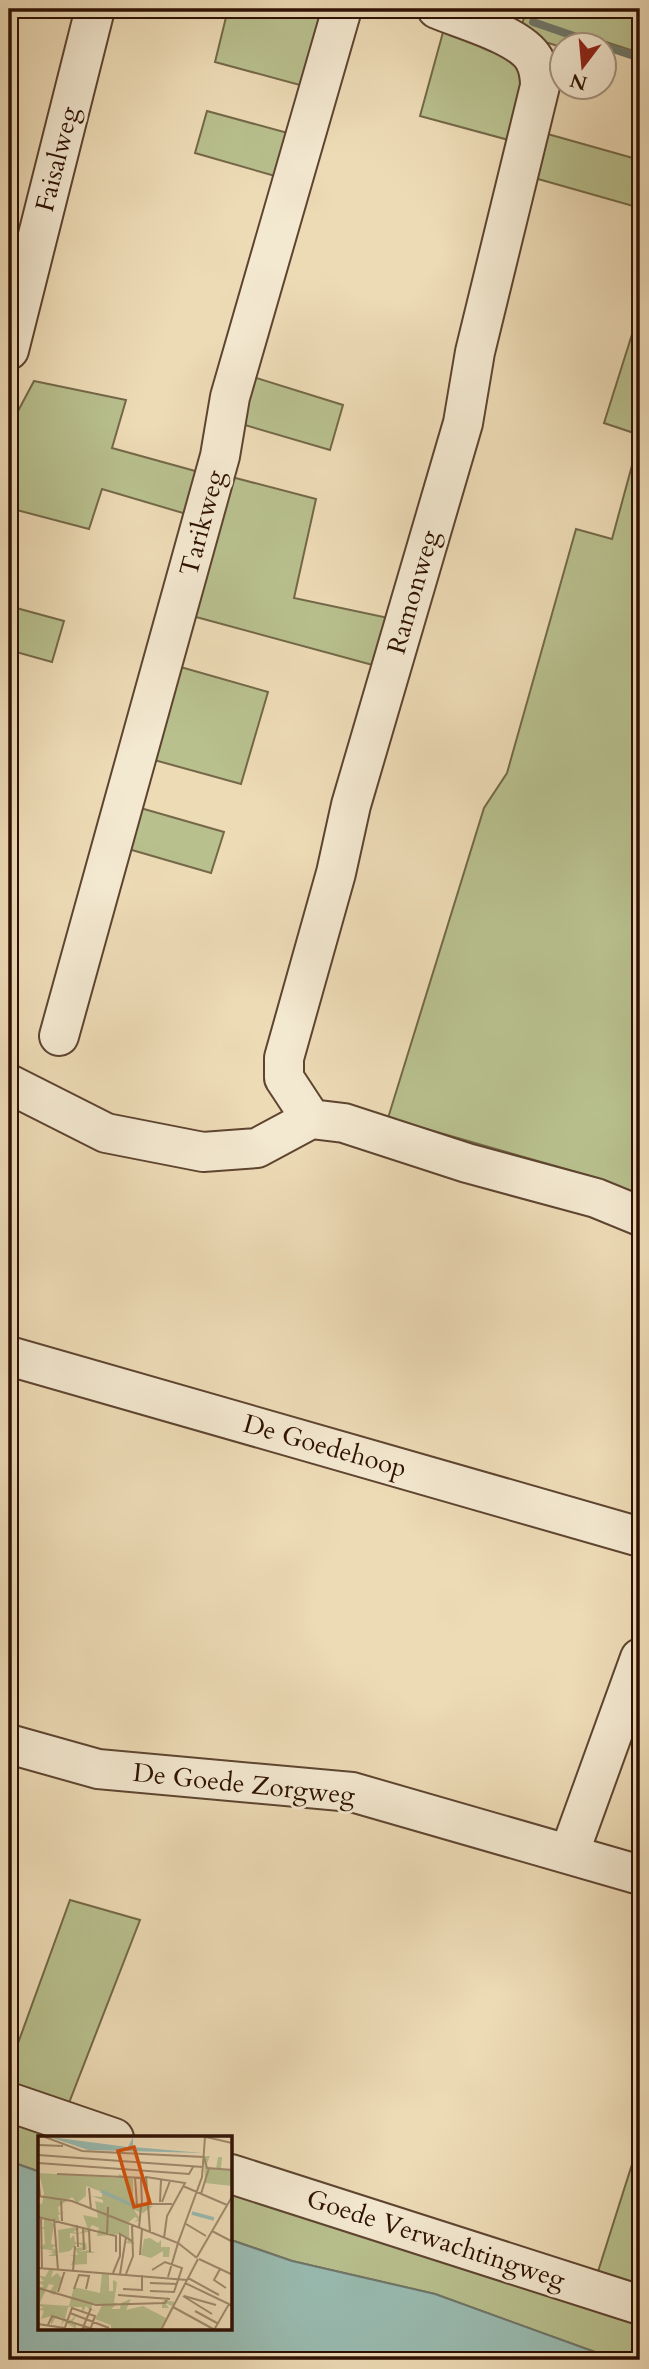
<svg xmlns="http://www.w3.org/2000/svg" width="649" height="2369" viewBox="0 0 649 2369" font-family="Cardo,serif">
<style>
.green{fill:#b8c08e;stroke:#746848;stroke-width:2}
.water{fill:#99bbb1;stroke:#6f776b;stroke-width:2}
.lines{fill:none;stroke-linecap:round;stroke-linejoin:round}
.stream{stroke:#6f776b;stroke-width:8}
.minor-casing{stroke:#5e4430;stroke-width:42}
.minor{stroke:#f3e8d0;stroke-width:38}
.labels{text-anchor:middle;dominant-baseline:central;stroke-width:6;stroke-linejoin:round;paint-order:stroke}
.street-label{font-size:26px;fill:#2f1103;stroke:#f3e8d0}
.inset-river{fill:none;stroke:#99bbb1;stroke-width:3.5}
.inset-road{fill:none;stroke:#a18a6e;stroke-width:2}
.view{fill:#d6520b;fill-opacity:0.15;stroke:#d6520b;stroke-width:3.5}
.inset-edge{fill:none;stroke:#2f1103;stroke-width:3.5}
</style>
<rect width="100%" height="100%" fill="#eddbb6"/>
<filter id="stains"><feTurbulence type="fractalNoise" baseFrequency=".00286" numOctaves="4"/><feColorMatrix values="0 0 0 0 .2 0 0 0 0 .09 0 0 0 0 .02 0 0 0 .5 -.17"/></filter>
<radialGradient id="worn" r=".72"><stop offset=".6" stop-color="#630" stop-opacity="0"/><stop offset="1" stop-color="#630" stop-opacity=".3"/></radialGradient>
<!-- green -->
<path class="green" d="M228 9H331L311 88 215 62Z
M527 9H640V53L590 37 586 45 561 47 529 37 522 24Z
M445 25 508 56 527 74 516 142 420 116Z
M207 111 295 135 282 178 195 153Z
M537 131 640 160V208L524 175Z
M640 309V435L604 423Z
M247 375 343 405 330 450 238 423Z
M34 381 126 400 112 448 206 474 193 516 102 489 89 529 9 508V428Z
M640 436V1198L590 1176 388 1118 484 808 507 773 576 529 612 539Z
M224 475 316 499 294 598 393 619 380 667 185 614Z
M9 606 64 621 52 662 9 650Z
M170 664 268 692 241 784 147 758Z
M137 807 224 832 211 873 125 848Z
M70 1900 140 1920 67 2108 9 2089V2068Z
M9 2111 91 2138H40V2172L9 2161Z
M640 2139V2295L595 2281Z
M231 2183 640 2316V2360H617L435 2294 292 2261 231 2240Z"/>
<!-- water -->
<path class="water" d="M9 2161 40 2172V2329H231V2240L292 2261 435 2294 617 2360H20L9 2355Z"/>
<g class="lines">
<!-- stream -->
<path class="stream" d="M496 9 507 13
M533 22 603 46
M604 46 640 58"/>
<!-- minor casing -->
<g class="minor-casing">
<path id="minor" d="M9 350 95 9
M59 1036 220 456 230 397 342 9
M9 1084 106 1133 203 1152 257 1148 311 1119 344 1123 467 1163 596 1198 640 1216
M311 1119 284 1078V1058L336 873 351 805 463 423 475 352 540 86C540 77 539 68 534 59 520 35 463 20 437 9
M9 1356 640 1537
M9 1744 98 1769 352 1792 640 1875
M569 1854 640 1658
M9 2102 114 2138
M231 2174 640 2305"/>
</g>
<!-- minor -->
<use href="#minor" class="minor"/>
</g>
<g class="labels">
<!-- street labels -->
<g class="street-label">
<text transform="translate(57 159) rotate(-76)">Faisalweg</text>
<text transform="translate(202 523) rotate(-75)">Tarikweg</text>
<text transform="translate(413 592) rotate(-74)">Ramonweg</text>
<text transform="translate(325 1446) rotate(16)">De Goedehoop</text>
<text transform="translate(244 1784) rotate(6)">De Goede Zorgweg</text>
<text transform="translate(436 2239) rotate(18)">Goede Verwachtingweg</text>
</g>
</g>
<!-- overview -->
<g transform="translate(38 2136)">
<rect width="194" height="194" fill="#eddbb6"/>
<path d="M166 20H172L168 30 178 33 180 21H184L183 33 194 34V50L167 47ZM1 37 80 42 81 38 95 43V66L115 70 105 77 96 74 103 84 96 86 100 83 97 81 91 86V101L97 108 88 107 91 103 84 98 59 100 61 92 54 89 50 96 39 98 32 97V103L36 99 37 106 48 107 49 113 40 116 51 114 57 117H49V128L33 129 37 120 31 119H40L37 112 46 111 39 107 32 115 21 117 20 94 38 91 41 93 35 96 41 97 50 93 45 79 60 82 57 65 65 67V64L53 60 64 61V56L48 50V60L39 67 34 61 20 71 21 77 27 76 20 79 22 87 8 82 16 88 13 108 18 109 14 112 20 115 18 120H10L16 117 10 116 17 115 0 112 7 108 6 93H0L6 91V81L0 83V67L4 68 6 57ZM112 102 120 107 123 104V111H132L131 121H125V115L113 122 103 119 106 103ZM11 134H15L13 142 19 137 24 142 17 159 11 157 16 149 11 148 1 168 31 170 36 151 62 157 64 137 71 138V155H75V144L79 146 76 167H80L73 173H82L83 167 93 163 88 174 105 170 128 182 134 170 127 167 131 172H124V167L126 164 137 166 122 194H73V189L57 183 64 169 55 167 53 173 59 175 52 174 48 170 44 178V171H30L27 183 33 184 40 177 33 188 38 186V193L26 185 23 190 25 182 18 181 13 189V180L3 183 6 175 0 173 6 172 0 169V152L6 150 0 146 6 145 0 139 7 141Z" fill="#b8c08e"/>
<path d="M12 1 90 11 95 1V11L165 17 50 14Z" fill="#99bbb1"/>
<path class="inset-river" d="M63 55 96 70M154 77 176 83"/>
<path class="inset-road" d="M7 1 44 15 166 21 169 32 195 34M168 1 194 7M0 9 25 10M0 19 165 31M0 27 151 38 155 31M0 37 2 60M19 38 108 42M108 40 112 96M108 41 147 47 129 80 126 102M97 42 99 69H110M103 43 104 70M145 50 189 69M51 52 53 73M163 58 171 32M0 60 34 65 140 107 130 141M23 63 24 85M122 66 123 43M124 66 132 45M111 68H134M0 81 78 100V116M3 81 4 133M16 83 20 134M148 88 168 100M39 89 40 111M45 91 46 114M101 92 103 70M51 94 52 116M174 95 193 105M69 99 70 71M102 119 104 93M159 121 195 59M159 122 140 107 164 41 167 1M161 123 195 139M0 132 149 144M182 133 176 144 188 152M35 135 37 110M75 137 82 120V98L94 105M82 138 88 101M88 138 95 120 94 89M150 142 181 159M112 147 139 148M147 147 195 170M0 152 58 169 127 167 130 162M36 153 41 139 51 140 48 153M85 153 104 154V139M112 155 136 156 144 132 127 126 114 134M20 156 27 134M80 159 132 163M145 160 174 178M146 160 178 169M135 171 177 194M157 175 179 187M32 177 71 192M0 188 40 194M10 189 14 180 58 194M26 194 34 172 57 180 52 194M44 194 53 172M123 194 160 123M176 194 191 168"/>
<path class="view" d="M96 11 112 67 96 71 80 15Z"/>
<rect width="194" height="194" class="inset-edge"/>
</g>
<!-- margin -->
<rect width="649" height="2369" fill="none" stroke="#eddbb6" stroke-width="35"/>
<rect x="10" y="10" width="628" height="2348" fill="none" stroke="#2f1103" stroke-width="3.5"/>
<rect x="18" y="18" width="614" height="2334" fill="none" stroke="#2f1103" stroke-width="2"/>
<!-- north arrow -->
<g transform="translate(583 66) rotate(196)"><circle r="33" fill="#f3e8d0" stroke="#a5927e" stroke-width="2"/>
<path d="M0-5L12 26L0 18L-12 26Z" fill="#8f2418"/>
<text y="-10" font-size="19" font-weight="bold" text-anchor="middle" fill="#2f1103">N</text>
</g>
<rect width="100%" height="100%" filter="url(#stains)"/>
<rect width="100%" height="100%" fill="url(#worn)"/>
</svg>
